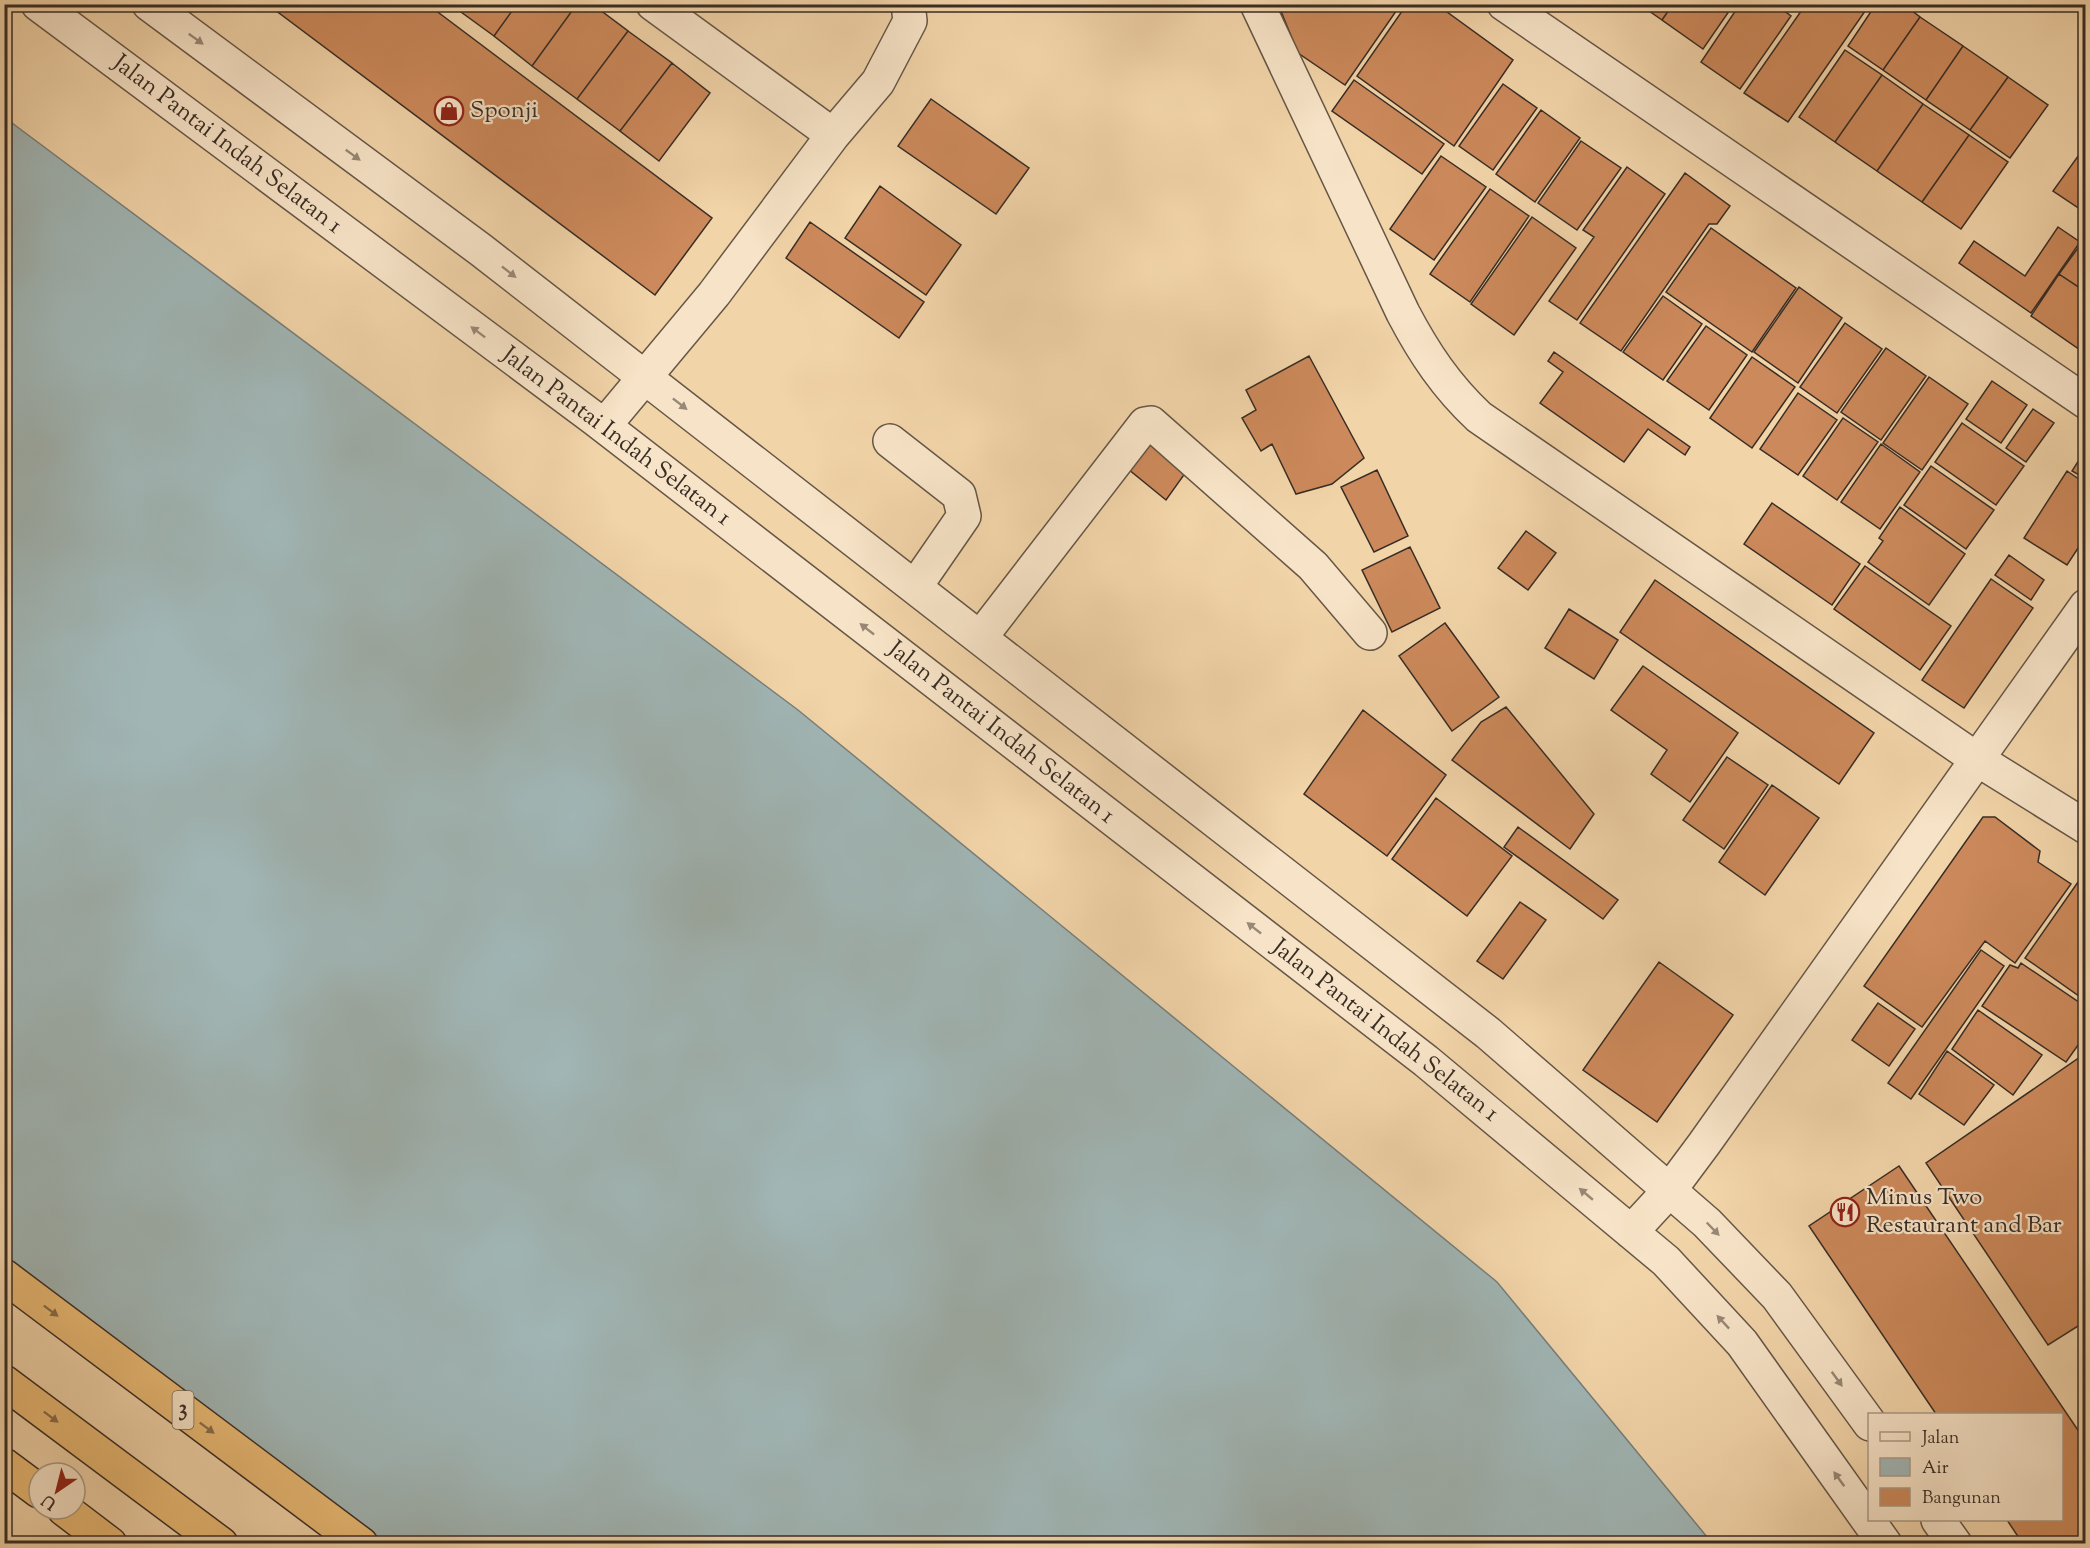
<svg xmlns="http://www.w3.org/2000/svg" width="2090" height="1548" viewBox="0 0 2090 1548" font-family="'Sorts Mill Goudy',serif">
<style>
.water{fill:#a0b5b4;stroke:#767f7b;stroke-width:1.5}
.building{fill:#cc895b;stroke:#382d25;stroke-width:1.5}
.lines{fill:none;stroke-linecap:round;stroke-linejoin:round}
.minor-casing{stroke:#665746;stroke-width:36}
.highway-casing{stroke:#382d25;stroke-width:36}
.minor{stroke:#f7e3c7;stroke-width:33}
.highway{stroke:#e9ba74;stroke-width:33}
.oneway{fill:#988876}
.oneway2{fill:#886c49}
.labels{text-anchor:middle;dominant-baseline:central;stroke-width:4.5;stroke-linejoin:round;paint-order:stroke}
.shield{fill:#f7e3c7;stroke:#716456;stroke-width:1.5}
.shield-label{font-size:22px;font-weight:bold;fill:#382d25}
.poi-label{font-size:24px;fill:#382d25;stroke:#f7e3c7;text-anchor:start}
.street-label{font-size:24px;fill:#382d25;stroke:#f7e3c7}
</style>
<rect width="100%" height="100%" fill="#f2d4a9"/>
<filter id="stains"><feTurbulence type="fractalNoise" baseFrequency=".00333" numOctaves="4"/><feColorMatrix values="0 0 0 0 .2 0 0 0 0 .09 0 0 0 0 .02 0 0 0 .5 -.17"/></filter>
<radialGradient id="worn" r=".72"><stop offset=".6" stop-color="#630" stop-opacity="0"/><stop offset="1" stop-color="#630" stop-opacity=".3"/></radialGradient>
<!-- water -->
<path class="water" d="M4 117 798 710 1497 1282 1712 1543H384L5 1262Z"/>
<!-- building -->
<path class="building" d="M267 4H427L712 218 655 295Z
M450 4H517L494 36Z
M517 4H577L532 66 494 36Z
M577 4H592L628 31 577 99 532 66Z
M1278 4H1401L1345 85 1298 53Z
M1407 4H1436L1513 60 1454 146 1357 76Z
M1639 4H1673L1662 20Z
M1673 4H1734L1703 49 1662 20Z
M1740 4H1775L1791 16 1740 89 1701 62Z
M1806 4H1870L1788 122 1744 93Z
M1876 4H1903L1920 17 1883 70 1848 46Z
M1920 17 1963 46 1926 100 1883 70Z
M628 31 672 63 620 131 577 99Z
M1963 46 2008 77 1970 130 1926 100Z
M1845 50 1882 75 1835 142 1799 117Z
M672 63 710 93 659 161 620 131Z
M1882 75 1923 104 1877 171 1835 142Z
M2008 77 2048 105 2010 158 1970 130Z
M1354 80 1444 144 1422 174 1332 111Z
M1503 84 1537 108 1493 170 1459 146Z
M931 99 1029 168 996 214 898 146Z
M1923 104 1969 135 1922 202 1877 171Z
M1541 110 1580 138 1535 202 1496 174Z
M1969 135 2008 162 1961 229 1922 202Z
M1581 141 1621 168 1577 230 1538 203Z
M2086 145V213L2053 191Z
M1441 156 1486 187 1434 260 1390 229Z
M1627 167 1665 194 1577 320 1549 301 1594 237 1583 230Z
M1685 173 1730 206 1717 224H1709L1621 351 1580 323Z
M880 186 961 245 926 295 845 238Z
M1490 189 1529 216 1470 302 1430 274Z
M1532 217 1576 248 1514 335 1471 304Z
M810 222 924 302 899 338 786 258Z
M2058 227 2080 242 2031 313 1959 263 1974 241 2025 276Z
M1711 228 1796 288 1752 352 1666 292Z
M2086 237V292L2059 274Z
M2059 274 2086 292V354L2031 316Z
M1799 287 1842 318 1798 383 1754 352Z
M1663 296 1702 324 1663 380 1623 352Z
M1845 323 1882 349 1837 413 1800 387Z
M1706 326 1747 355 1709 410 1667 381Z
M1886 348 1926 376 1881 440 1841 412Z
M1554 352 1690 447 1685 455 1648 429 1624 462 1540 403 1563 372 1548 361Z
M1309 356 1364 458 1332 484 1296 494 1272 444 1261 451 1242 418 1256 410 1246 390Z
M1752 357 1795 387 1752 448 1710 418Z
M1929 377 1968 404 1922 470 1883 443Z
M1992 381 2027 405 2001 443 1966 419Z
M1798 393 1837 420 1798 475 1760 449Z
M2033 409 2054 423 2026 462 2006 448Z
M1843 418 1878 442 1837 500 1803 476Z
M1962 423 2024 466 1996 505 1935 462Z
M1146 431 1191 465 1166 500 1122 464Z
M1881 444 1920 472 1880 529 1841 502Z
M2086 449V479L2072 471Z
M1931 466 1994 510 1966 549 1904 505Z
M1377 470 1408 536 1374 552 1341 487Z
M2067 471 2086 484V536L2067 565 2024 538Z
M1772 503 1860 564 1832 605 1744 544Z
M1900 507 1965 554 1929 605 1868 562 1883 541 1879 538Z
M1526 531 1556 553 1528 590 1498 568Z
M1410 547 1440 608 1392 632 1362 570Z
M2009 555 2044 580 2031 600 1995 575Z
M1865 566 1951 626 1920 670 1834 609Z
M1991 579 2033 608 1964 708 1922 680Z
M1655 580 1874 733 1839 784 1620 632Z
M1569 609 1618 640 1594 679 1545 648Z
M1445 623 1499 697 1452 731 1399 656Z
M1643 666 1738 733 1690 802 1651 774 1667 750 1611 710Z
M1506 707 1594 814 1570 849 1452 760 1481 722Z
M1363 710 1446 775 1387 856 1304 794Z
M1727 757 1768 785 1724 849 1683 820Z
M1772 785 1819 818 1765 895 1719 862Z
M1436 798 1512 856 1467 916 1392 859Z
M1983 817H1995L2040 851 2038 862 2071 884 2015 963 1985 941 1922 1027 1864 986Z
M1518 827 1618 900 1603 919 1504 847Z
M2078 882 2086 887V1001L2025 958Z
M1520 902 1546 920 1503 979 1477 961Z
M1981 950 2004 966 1911 1099 1888 1083Z
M1659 962 1733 1015 1657 1122 1583 1070Z
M2021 963 2086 1007V1034L2066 1062 1982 1006 2010 965 2018 968Z
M1878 1003 1915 1029 1889 1066 1852 1040Z
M1978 1010 2042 1055 2013 1095 1952 1049Z
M1947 1051 1994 1085 1964 1125 1919 1094Z
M2086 1053V1321L2048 1345 1926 1163Z
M1899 1166 2086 1442V1544H2023L2007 1520H2062V1414H1936L1809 1226Z"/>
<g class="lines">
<!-- minor casing -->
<g class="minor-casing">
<path id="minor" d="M38 4 595 419 1426 1061 1666 1261 1742 1343 1885 1544
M149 4 481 250 1488 1033 1707 1223 1777 1296 1870 1424
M653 4 833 135
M1257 4 1403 313C1424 353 1446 386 1479 417L1975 758 2086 827
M1504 4 2086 402
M604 426 714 294 833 135 878 82 910 21 908 4
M890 441 959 495 964 516 915 587
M980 638 1145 424 1151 423 1313 566 1370 633
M1631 1232 1669 1191 1704 1144 2086 606
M1938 1520 1955 1544"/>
</g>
<!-- highway casing -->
<g class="highway-casing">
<path id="highway" d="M4 1276 361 1544
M4 1382 221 1544
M4 1465 39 1491
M64 1509 110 1544"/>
</g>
<!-- minor -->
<use href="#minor" class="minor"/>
<!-- highway -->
<use href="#highway" class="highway"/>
</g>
<!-- one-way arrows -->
<defs><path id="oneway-solid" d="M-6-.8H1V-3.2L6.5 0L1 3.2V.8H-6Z" transform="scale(1.5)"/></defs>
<g class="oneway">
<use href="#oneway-solid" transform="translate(196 39) rotate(36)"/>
<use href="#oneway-solid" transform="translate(353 155) rotate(36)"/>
<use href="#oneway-solid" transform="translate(509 272) rotate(38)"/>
<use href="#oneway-solid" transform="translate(478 332) rotate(-143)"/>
<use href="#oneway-solid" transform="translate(680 404) rotate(38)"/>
<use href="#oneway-solid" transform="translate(867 629) rotate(-142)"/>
<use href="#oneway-solid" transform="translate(1254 928) rotate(-142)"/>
<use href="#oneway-solid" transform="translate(1586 1194) rotate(-140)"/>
<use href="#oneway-solid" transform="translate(1713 1229) rotate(46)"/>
<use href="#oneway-solid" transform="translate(1723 1322) rotate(-133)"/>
<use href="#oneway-solid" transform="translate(1837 1379) rotate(54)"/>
<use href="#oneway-solid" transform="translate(1839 1479) rotate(-126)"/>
</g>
<g class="oneway2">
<use href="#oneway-solid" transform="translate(51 1311) rotate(37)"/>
<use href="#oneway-solid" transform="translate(51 1417) rotate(37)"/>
<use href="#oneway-solid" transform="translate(207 1428) rotate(37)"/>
</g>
<!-- icons -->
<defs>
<g id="shop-ring" transform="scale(1.5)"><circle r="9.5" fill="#f7e3c7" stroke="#8f2418" stroke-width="1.5"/><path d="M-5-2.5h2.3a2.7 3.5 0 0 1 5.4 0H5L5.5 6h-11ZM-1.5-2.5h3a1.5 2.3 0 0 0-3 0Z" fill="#8f2418"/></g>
<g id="restaurant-ring" transform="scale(1.5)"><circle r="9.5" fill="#f7e3c7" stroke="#8f2418" stroke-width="1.5"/><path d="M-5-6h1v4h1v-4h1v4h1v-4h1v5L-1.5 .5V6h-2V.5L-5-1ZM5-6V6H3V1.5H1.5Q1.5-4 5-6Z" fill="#8f2418"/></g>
</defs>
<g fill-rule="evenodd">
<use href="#shop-ring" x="449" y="111"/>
<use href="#restaurant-ring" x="1845" y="1212"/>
</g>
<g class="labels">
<!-- shield labels -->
<rect class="shield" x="172.5" y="1391" width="21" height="38" rx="4.5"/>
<g class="shield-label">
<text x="183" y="1410">3</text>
</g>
<!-- poi labels -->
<g class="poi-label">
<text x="470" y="111">Sponji</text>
<text x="1866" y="1198">Minus Two<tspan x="1866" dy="28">Restaurant and Bar</tspan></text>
</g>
<!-- street labels -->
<g class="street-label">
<text transform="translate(227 145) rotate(37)">Jalan Pantai Indah Selatan 1</text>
<text transform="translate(616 437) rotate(37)">Jalan Pantai Indah Selatan 1</text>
<text transform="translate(1001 733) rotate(38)">Jalan Pantai Indah Selatan 1</text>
<text transform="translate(1385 1031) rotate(38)">Jalan Pantai Indah Selatan 1</text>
</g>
</g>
<!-- margin -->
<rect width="2090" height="1548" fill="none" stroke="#f2d4a9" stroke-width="24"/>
<rect x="6" y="6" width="2078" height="1536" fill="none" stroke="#382d25" stroke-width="3"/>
<rect x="12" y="12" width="2066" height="1524" fill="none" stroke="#382d25" stroke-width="1.5"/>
<!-- legend -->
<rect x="1868" y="1413" width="195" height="108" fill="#f7e3c7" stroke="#ab9a86" stroke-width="1.5"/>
<rect x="1880" y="1432" width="30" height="9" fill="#f7e3c7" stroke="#ab9a86" stroke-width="1.5"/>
<text x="1922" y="1443" font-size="18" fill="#382d25">Jalan</text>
<rect x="1880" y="1458" width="30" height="18" fill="#a0b5b4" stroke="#ab9a86" stroke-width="1.5"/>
<text x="1922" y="1473" font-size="18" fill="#382d25">Air</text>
<rect x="1880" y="1488" width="30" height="18" fill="#cc895b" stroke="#ab9a86" stroke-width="1.5"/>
<text x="1922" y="1503" font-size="18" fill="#382d25">Bangunan</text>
<!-- north arrow -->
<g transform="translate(57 1491) rotate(215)"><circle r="28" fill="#f7e3c7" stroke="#ab9a86" stroke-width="1.5"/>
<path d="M0-4.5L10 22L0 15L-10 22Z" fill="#8f2418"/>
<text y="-9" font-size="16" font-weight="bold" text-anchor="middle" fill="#382d25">U</text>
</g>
<rect width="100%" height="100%" filter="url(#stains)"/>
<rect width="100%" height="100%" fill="url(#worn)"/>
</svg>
